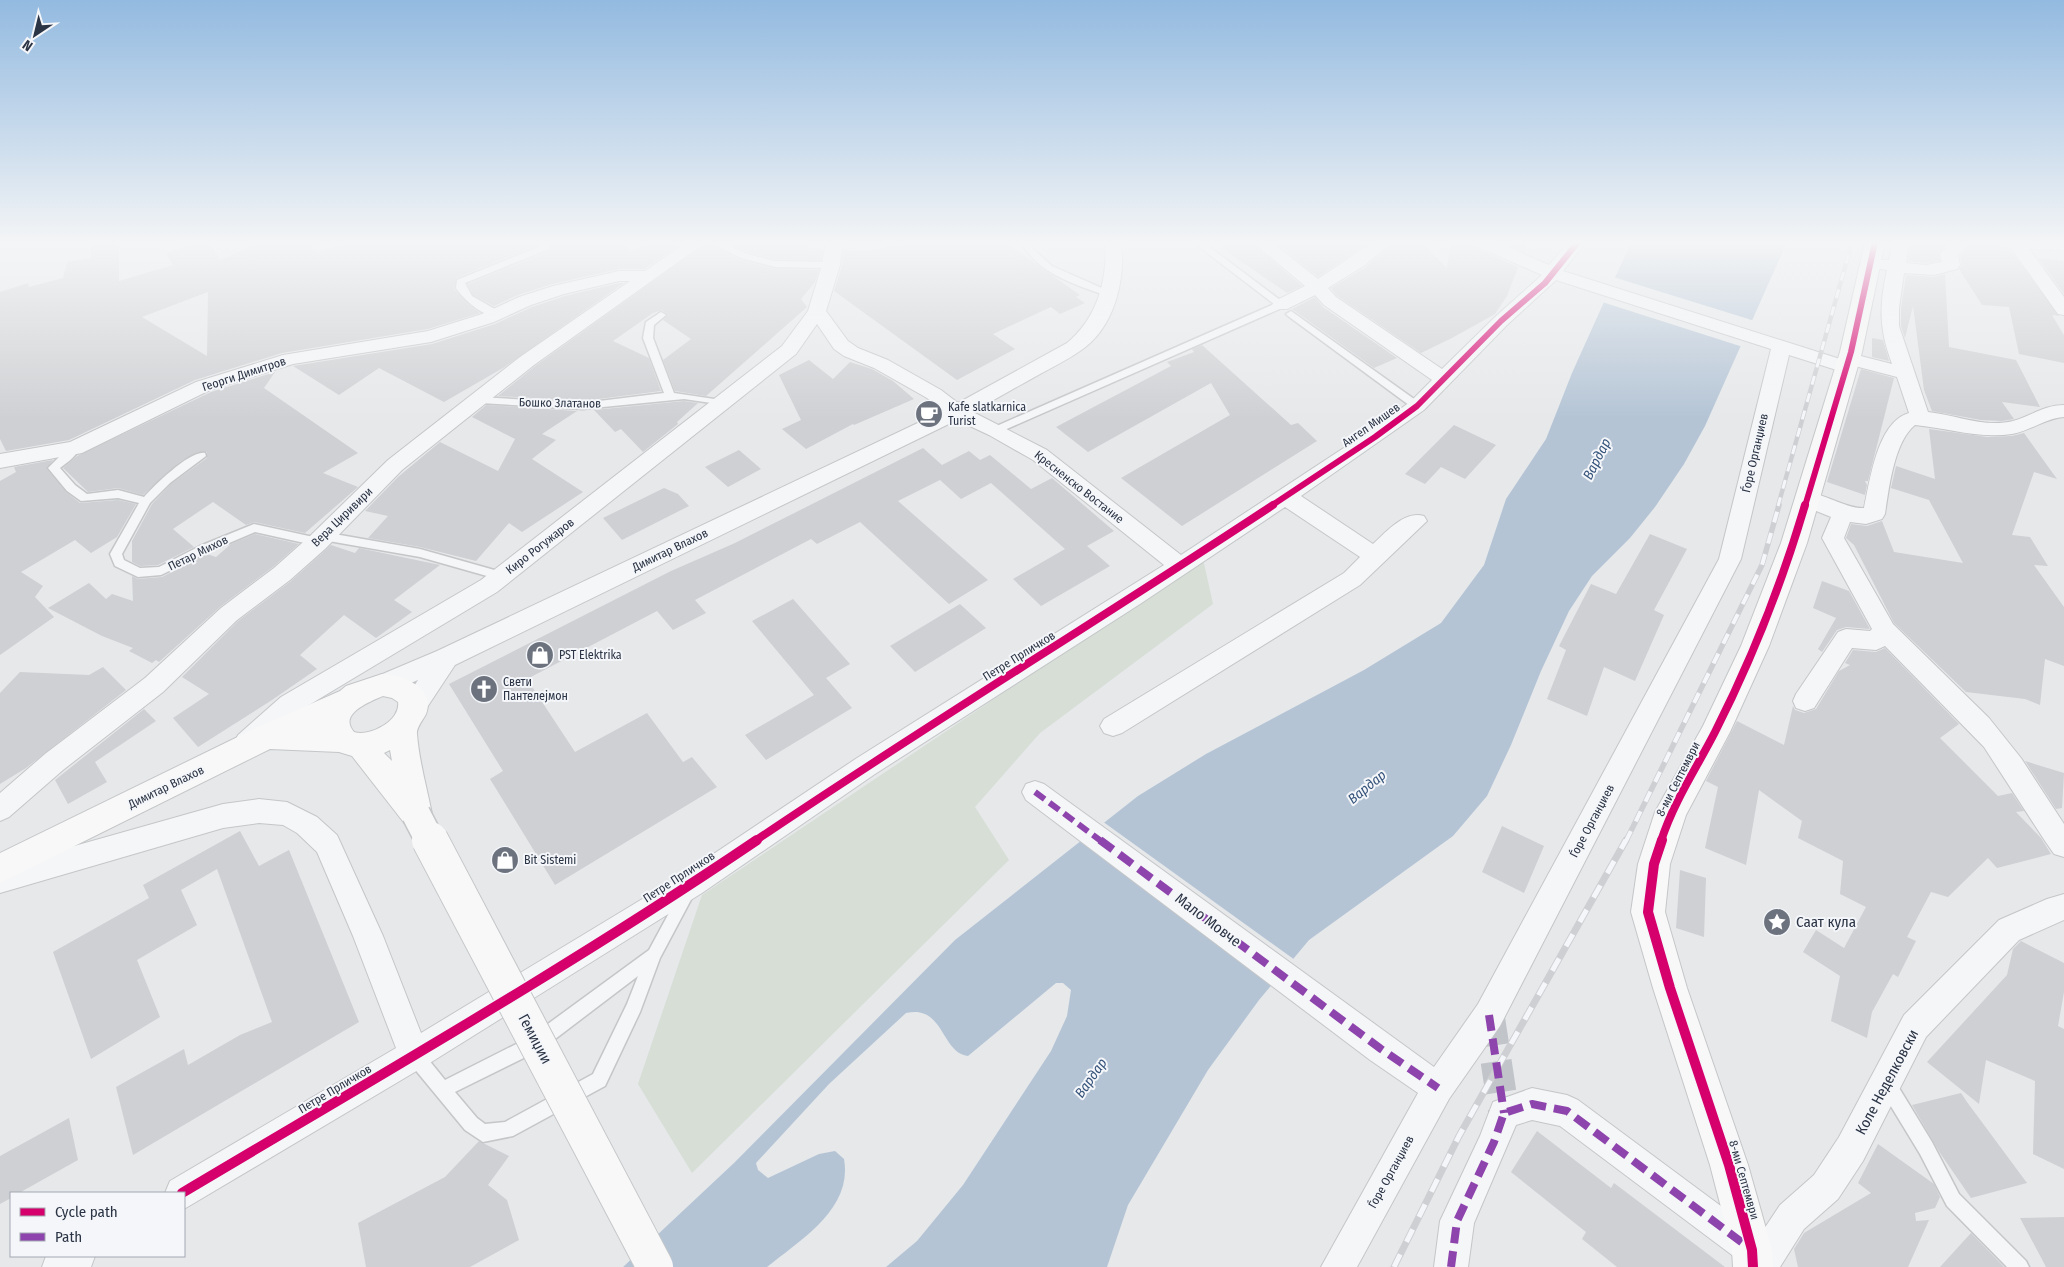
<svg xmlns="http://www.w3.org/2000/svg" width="2064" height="1267" viewBox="0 0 2064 1267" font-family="'Fira Sans Condensed',sans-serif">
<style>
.green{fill:#d6ded6}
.water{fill:#b4c4d5}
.pier{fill:#e6e8ea}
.building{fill:#ced0d3;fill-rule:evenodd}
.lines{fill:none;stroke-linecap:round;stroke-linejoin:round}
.street-tunnel{stroke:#c1c4c9;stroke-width:31;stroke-dasharray:31 16;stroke-linecap:butt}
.lane-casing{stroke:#c4c6c8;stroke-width:3}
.street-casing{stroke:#c4c6c8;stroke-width:2}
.secondary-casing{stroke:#c4c6c8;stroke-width:2}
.lane{fill:#f5f6f7;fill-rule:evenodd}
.street{fill:#f5f6f7;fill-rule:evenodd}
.secondary{fill:#f8f8f8;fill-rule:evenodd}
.rail-far2-casing{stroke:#cecfd2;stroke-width:4.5}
.rail-far1-casing{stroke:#cecfd2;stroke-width:5.5}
.rail-casing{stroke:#cecfd2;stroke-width:7}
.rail-far2{stroke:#f4f6f9;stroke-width:3;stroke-dasharray:9;stroke-linecap:butt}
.rail-far1{stroke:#f4f6f9;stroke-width:4;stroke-dasharray:11;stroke-linecap:butt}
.rail{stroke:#f4f6f9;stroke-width:5;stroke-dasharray:14;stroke-linecap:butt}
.secondary-bridge-far1-casing{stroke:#c4c6c8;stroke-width:31;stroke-linecap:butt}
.secondary-bridge-casing{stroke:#c4c6c8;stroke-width:38;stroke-linecap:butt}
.secondary-bridge-far1{stroke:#f8f8f8;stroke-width:28}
.secondary-bridge{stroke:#f8f8f8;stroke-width:36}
.quiet-far1{stroke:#8e44ad;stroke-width:6;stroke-dasharray:12 6;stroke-linecap:butt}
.quiet{stroke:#8e44ad;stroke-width:8;stroke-dasharray:16 8;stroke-linecap:butt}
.cycleway-far2-casing{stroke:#f4f6f9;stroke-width:9}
.cycleway-far1-casing{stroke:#f4f6f9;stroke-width:11}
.cycleway-casing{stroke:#f4f6f9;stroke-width:13}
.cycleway-far2{stroke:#d6006c;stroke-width:6}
.cycleway-far1{stroke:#d6006c;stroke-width:8}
.cycleway{stroke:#d6006c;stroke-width:10}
.labels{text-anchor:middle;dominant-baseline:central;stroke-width:4;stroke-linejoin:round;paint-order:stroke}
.street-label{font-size:12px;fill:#2b3445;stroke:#f4f6f9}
.poi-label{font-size:12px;fill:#2b3445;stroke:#f4f6f9;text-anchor:start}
.water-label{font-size:14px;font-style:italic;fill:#34527a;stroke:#f4f6f9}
.near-street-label{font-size:15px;fill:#2b3445;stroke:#f4f6f9}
.near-poi-label{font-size:15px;fill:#2b3445;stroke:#f4f6f9;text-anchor:start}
</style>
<rect width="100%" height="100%" fill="#e6e8ea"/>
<!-- green -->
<path class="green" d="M1203 559 1213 604 1040 733 975 807 1009 860 692 1173 638 1084 702 895Z"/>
<!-- water -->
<path class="water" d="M1631 242H1787L1705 426 1684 464 1655 507 1630 538 1592 576 1569 611 1541 671 1511 745 1487 796 1453 836 1309 940 1259 1000 1208 1070 1128 1205 1107 1267H886L917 1241 963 1185 1051 1051 1067 1016 1071 990 1063 983H1056L968 1056C941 1053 944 1004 906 1013L829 1084 756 1163 758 1170 768 1178 819 1154 835 1151 844 1159C853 1209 800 1240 767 1267H623L734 1163 955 940 1138 796 1206 754 1364 670 1441 623 1484 565 1506 499 1546 439 1572 373Z"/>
<!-- pier -->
<path class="pier" d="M1613 277 1755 321 1743 347 1602 302Z
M1102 821 1295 960 1274 986 1078 840Z"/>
<!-- building -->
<path class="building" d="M91 242H119V281L173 265 166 253 200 242H209L220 260 262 242H307L317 252 350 242H623L631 252 648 242H671L679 246 644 269H619L552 284 518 295 494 306 473 295 468 284 550 251 551 244 545 242 456 278 454 289 468 304 480 313 428 329 282 353 195 380 69 440 6 451 0 439V292L28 283 29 287 63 278 67 262 91 258ZM208 292 207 356 142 317Z
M708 242 740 260 775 269 819 270 815 282 801 299 807 307 706 396 675 391 663 360 691 339 663 320 668 315 662 310 653 313 613 341 649 358 661 391 583 401 498 396 535 366Z
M734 242H814L806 248 823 249 821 260 775 259 748 252 733 246Z
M907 242H1005L1080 295 1076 297 1085 303 1060 314 1051 307 993 334 1015 349 957 380 834 291 842 266 843 250 869 251Z
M1213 242H1251L1302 286 1287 293Z
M1274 242H1370L1318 277Z
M1393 242H1421L1447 268 1451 242H1472L1475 248 1518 267 1507 296 1495 314 1452 338 1421 353 1337 296 1331 288 1366 267Z
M1501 242H1527L1524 252Z
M1912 242H1949L1939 253 1940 261 1926 263 1908 261Z
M1972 242H1997L1999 248 2008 250 2014 255 2059 316 2052 315 2064 335V363L2019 354 2009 307 1982 305 1959 269 1962 265 1960 256Z
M2038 258 2064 261V294Z
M1945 274 1949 347 2016 360 2040 407 2002 402 2014 419 2002 421 1981 420 1932 411 1924 390 1913 306 1905 338 1901 326V308L1906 275 1934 277Z
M619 283H624L503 368 444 402 379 368 339 395 293 366 432 344 495 324 532 307 565 296Z
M1315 297 1323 307 1397 358 1374 368 1292 309Z
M1872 338 1883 340 1889 361 1872 357Z
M1202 345 1291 425 1298 423 1317 441 1182 526 1121 478 1230 415 1211 383 1088 452 1056 427 1171 366 1167 362 1194 352 1192 349Z
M809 360 833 379 850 362 872 369 893 381 914 399 854 425 853 424 806 449 782 429 801 420 779 375Z
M1861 369 1894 378 1868 481H1865L1867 485 1865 495 1827 482Z
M275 372 264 388 358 453 323 473 358 487 305 533 254 522 246 525 213 502 173 529 194 547 158 565 140 566 132 562V541L152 504 171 484 207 458V452H198L181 461 143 495 118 488 88 492 63 468 77 456 211 392Z
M684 401 698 403 677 422 678 424 643 452 621 429 615 432 594 410Z
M486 405 577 411 542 434 556 440 532 459 583 492 522 532 509 523 476 561 420 547 368 538 388 516 365 511 398 477 440 442 498 471 515 439 472 417Z
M1454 425 1496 445 1465 479 1441 467 1425 484 1405 474Z
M1929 429 1987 437 2012 436 2024 433 2057 479 2034 472 2012 535 2030 537 2048 566 2034 565 2064 607V666L2045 659 2040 705 2025 699 1966 692 1894 623 1854 545 1846 538 1851 524 1867 526 1882 521 1894 552 1963 563 1929 500 1891 488 1896 466 1935 479Z
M923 448 942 465 969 451 980 460 990 455 1031 489 1052 478 1114 531 1087 546 1110 566 1041 606 1013 579 1065 549 991 483 961 499 940 480 898 501 988 580 949 604 860 522 817 544 811 539 695 600 706 613 673 630 657 611 527 679 575 752 647 713 683 762 692 757 717 787 555 885 490 779 503 771 449 684 671 571 735 543Z
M739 450 761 469 728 487 705 467Z
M53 460 47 469 66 492 80 503 118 500 136 504 117 537 91 553 75 540 21 572 43 586 35 597 54 617 0 655V481L16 472 14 467Z
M664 488 678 494 689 506 622 540 603 518Z
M255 534 299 544 273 567 220 607 159 662 156 660 152 663 129 651 133 648 102 636 48 608 89 583 106 599 112 594 133 601 132 576 138 579 162 577 207 554 216 557 231 544Z
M1650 534 1687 549 1654 610 1664 615 1635 681 1604 667 1587 716 1547 699 1566 650 1559 646 1591 584 1616 594Z
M331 545 355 553 359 548 440 565 394 600 412 612 376 638 344 615 300 655 317 669 272 700 198 747 173 718 209 694 182 677 238 621 291 581Z
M1822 581 1849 591 1870 629 1846 627 1837 630 1822 652 1818 649 1836 618 1813 608Z
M793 599 850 664 826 678 852 708 766 760 745 735 814 695 752 621Z
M960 604 986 628 915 672 890 646Z
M1885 648 1959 724 1940 738 1998 796 2012 793 2024 811 2016 812 2041 838 2051 854 1997 868 1988 858 1948 897 1931 892 1907 937 1916 941 1898 977 1893 974 1872 1012 1867 1038 1831 1021 1840 976 1803 952 1816 930 1844 948 1866 907 1840 894 1843 861 1798 838 1802 821 1759 790 1746 865 1705 848 1718 787 1706 781 1737 721 1784 745 1793 706 1795 710 1804 713 1816 709 1839 671 1850 665 1845 663 1853 650 1876 652Z
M103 667 126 690 26 768 0 784V693L20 672 89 675Z
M144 709 156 721 95 762 107 782 68 804 55 780Z
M2025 761 2064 773 2062 808 2056 809Z
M1502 826 1544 846 1524 893 1482 872Z
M240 831 259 866 289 850 359 1022 133 1155 116 1087 184 1049 188 1065 240 1035 272 1022 217 869 181 890 197 925 137 960 160 1017 91 1059 53 952 149 898 143 885Z
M1680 870 1706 878 1704 937 1676 928Z
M2021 941 2064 963V992L2058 1026 2064 1029V1169L2033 1154 2035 1081 1986 1060 1979 1104 1927 1062 2007 975 2013 949Z
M1961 1093 1967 1102 2027 1183 1971 1198 1940 1153 1912 1105Z
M69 1118 78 1160 19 1193H11V1198L0 1204V1156Z
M1537 1131 1611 1188 1614 1183 1725 1267H1617L1582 1239 1586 1232 1511 1172Z
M479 1141 509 1156 488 1185 507 1200 519 1240 470 1267H366L358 1223 445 1177Z
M1878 1144 1934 1184 1940 1197 1935 1208 1915 1213 1916 1221 1929 1220 1908 1267H1798L1794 1249 1804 1233 1871 1193 1858 1183Z
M2064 1217V1267H2046L2020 1218Z
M1971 1233 2004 1267H1940Z"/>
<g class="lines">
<!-- street-tunnel -->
<path class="street-tunnel" d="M1489 1015 1504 1113"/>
<!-- lane casing -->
<g class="lane-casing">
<path id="lane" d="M710 242H721L747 254 775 261 831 262 836 265 831 268 775 267 741 258Z
M1021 242H1029L1034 250 1052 266 1113 293 1108 296 1105 295C1073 284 1038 273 1021 242Z
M1193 242H1203L1284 303V307L1000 432H992V428L1274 304Z
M546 244 549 245V249L465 283 472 296 500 312V316C485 319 464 300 456 288L457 280Z
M1291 311 1421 404V408H1413L1288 316 1286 314Z
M661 312 666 315 654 325 653 338 674 393 721 400 726 403 725 405 684 399 583 409 480 403 475 400 480 397 583 403 664 393 643 338 646 322Z
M75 444 79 445 80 448C75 457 68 462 60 468L75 485 87 494 118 490 144 497C154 486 190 450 205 453L206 456 170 483 150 503 122 554 124 560 140 568 159 567 200 546 254 524 318 538 319 533 323 532 420 549 505 573 507 576 501 580 420 557 323 540 322 545 318 546 255 532 208 552 161 575 138 577 115 566 110 554 139 503 118 498 81 501 67 491 48 468 71 445Z
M687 887 692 889 694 894 660 958 640 1012 605 1086 513 1136 483 1142 465 1130 408 1061 406 1055 408 1049 414 1047 420 1049 445 1080 530 1037 649 950 682 889ZM638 976 627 1004 593 1074 505 1122 485 1124 477 1118 455 1092 542 1049Z
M1887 1076 1893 1078 1932 1142 1959 1194 2026 1261 2029 1267H2007L1947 1206 1920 1154 1881 1090 1879 1084 1881 1078Z"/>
</g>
<!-- street casing -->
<g class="street-casing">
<path id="street" d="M687 242H706L534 365 402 470 326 548 290 580 237 620 163 692 63 770 9 817 0 821V793L45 754 145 678 221 608 274 568 310 536 388 460 520 357 630 281H619L564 294 531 305 494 322 431 342 293 364 210 390 82 453 0 468V454L70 442 196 382 283 355 428 331 482 314 519 297 553 286 619 271H645Z
M826 242H842L840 265 826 311 848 341 858 348 888 360 941 390 958 403 1067 343C1097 318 1108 280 1105 242H1121C1126 280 1114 329 1080 351 1067 360 1053 367 1040 374 1017 387 995 399 973 412L1047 450 1181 555 1368 432 1410 402 1432 380 1324 305 1315 295 1287 309H1275L1272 305 1275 301 1305 286 1253 242H1271L1318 279 1373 242H1391L1365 265 1328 288 1336 297 1442 369 1495 317 1542 275 1476 246 1474 242H1496L1549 265 1569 242H1586L1563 271 1840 359 1842 355 1849 353 1892 364C1879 329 1879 307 1887 270L1876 268 1873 264 1876 260H1889L1893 242H1909L1906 263 1926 265 1942 262 1940 254 1952 242H1970L1958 255 1960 265 1957 269 1934 275 1904 273 1899 308V326L1928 412C1957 415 1984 428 2013 421 2031 416 2044 405 2064 405V417C2046 418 2030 431 2012 434 1979 439 1947 428 1915 425 1894 442 1889 488 1885 514L1882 519 1866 524 1850 522 1844 538 1893 624 1989 718 2021 758 2064 824V857L2054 854 2045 841 1984 747 1885 646 1876 650 1852 648 1814 708 1805 711 1796 708 1793 701 1796 694 1838 632 1846 629 1870 631 1872 629 1822 538 1831 517 1799 504 1796 499 1799 494C1819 488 1843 509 1864 508 1870 481 1877 422 1909 413L1897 377 1855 366 1853 371 1846 373 1789 355 1741 559 1500 1026 1449 1099 1357 1267H1321L1418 1093 1370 1060 1026 800 1022 792 1026 784 1035 781 1044 784 1434 1067 1478 1004 1719 559 1771 349 1556 280 1507 325 1424 410 1301 496 1373 544C1386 532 1405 510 1424 516L1427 521 1360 585 1122 733 1113 736 1104 733 1100 726 1104 719 1344 573 1360 557 1285 507 1140 604 875 774 702 893 425 1066 184 1209V1193H165L170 1181 396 1048 353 936 317 852 297 833 283 825 259 823 223 828 0 893V867L223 804 259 799 287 802 317 817 337 835 383 936 421 1033 682 875 857 758 1164 565 1033 460 989 435 957 420 455 665 422 715 413 718 404 715 400 708 418 680 382 695 373 692 370 685 373 678 437 651 943 411 927 398 874 368 844 356 834 349 817 324 796 354 497 592 299 711 256 751 247 754 238 751 234 743 238 735 281 697 481 580 782 346 808 311 822 265Z
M1999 242H2064V250L2029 249 2064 297V315L2058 314 2011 248 2001 247Z
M2064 894V920L2019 940 1926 1037 1863 1161 1838 1199 1804 1229 1780 1267H1743L1744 1264 1560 1126 1532 1120 1516 1125 1474 1223 1468 1267H1434L1440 1221 1480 1136 1493 1102 1532 1088 1567 1095 1578 1100 1760 1235 1780 1205 1814 1175 1839 1137 1904 1015 1999 920 2047 899Z
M46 1256H95L91 1267H42Z"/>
</g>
<!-- secondary casing -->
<g class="secondary-casing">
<path id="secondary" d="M1865 242H1885L1862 352 1807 543 1769 646 1730 732 1686 815 1670 864 1665 912 1687 988 1748 1165 1772 1250 1773 1267H1733L1732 1250 1710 1165 1653 988 1631 912 1638 864 1655 812 1703 726 1741 646 1781 543 1840 352Z
M382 674C402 675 436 687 426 714 423 720 416 728 417 734 419 761 427 788 432 814L427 824 416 828 405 824 352 756 339 752 270 749 0 883V853L256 728 340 691 346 686ZM383 696 392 698 398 702C401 720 371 737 354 732 338 714 369 702 383 696ZM390 750 392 761 384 753Z"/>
</g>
<!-- lane -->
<use href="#lane" class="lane"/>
<!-- street -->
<use href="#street" class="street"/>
<!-- secondary -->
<use href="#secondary" class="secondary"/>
<!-- rail-far2 casing -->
<g class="rail-far2-casing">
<path id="rail-far2" d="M1778 506 1852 242"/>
</g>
<!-- rail-far1 casing -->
<g class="rail-far1-casing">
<path id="rail-far1" d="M1626 841 1762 565 1779 505"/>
</g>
<!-- rail casing -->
<g class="rail-casing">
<path id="rail" d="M1394 1267 1459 1136 1626 840"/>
</g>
<!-- rail-far2 -->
<use href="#rail-far2" class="rail-far2"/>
<!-- rail-far1 -->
<use href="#rail-far1" class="rail-far1"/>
<!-- rail -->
<use href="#rail" class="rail"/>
<!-- secondary-bridge-far1 casing -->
<g class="secondary-bridge-far1-casing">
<path id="secondary-bridge-far1" d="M416 814 430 841"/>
</g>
<!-- secondary-bridge casing -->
<g class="secondary-bridge-casing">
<path id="secondary-bridge" d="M430 840 655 1267"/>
</g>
<!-- secondary-bridge-far1 -->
<use href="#secondary-bridge-far1" class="secondary-bridge-far1"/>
<!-- secondary-bridge -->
<use href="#secondary-bridge" class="secondary-bridge"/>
<!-- quiet-far1 -->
<path class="quiet-far1" d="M1035 792 1101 841"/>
<!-- quiet -->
<path class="quiet" d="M1100 840 1381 1049 1438 1088
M1489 1015 1504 1113
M1451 1267 1457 1221 1494 1142 1504 1113 1532 1104 1567 1111 1752 1250"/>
<!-- cycleway-far2 casing -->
<g class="cycleway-far2-casing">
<path id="cycleway-far2" d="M1271 506 1375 437 1417 406 1501 321 1545 283 1578 242
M1805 506 1851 352 1875 242"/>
</g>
<!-- cycleway-far1 casing -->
<g class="cycleway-far1-casing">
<path id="cycleway-far1" d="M755 841C925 726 1101 619 1273 505
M1661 841C1674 801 1696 769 1715 732 1752 659 1782 583 1805 505"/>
</g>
<!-- cycleway casing -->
<g class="cycleway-casing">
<path id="cycleway" d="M1662 840 1654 864 1648 912 1670 988 1729 1165 1752 1250 1753 1267
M182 1193C375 1078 571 966 757 840"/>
</g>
<!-- cycleway-far2 -->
<use href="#cycleway-far2" class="cycleway-far2"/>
<!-- cycleway-far1 -->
<use href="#cycleway-far1" class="cycleway-far1"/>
<!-- cycleway -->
<use href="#cycleway" class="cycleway"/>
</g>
<!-- sky -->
<linearGradient id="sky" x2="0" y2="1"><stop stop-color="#93bae0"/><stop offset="0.58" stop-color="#f4f5f6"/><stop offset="1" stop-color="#f4f5f6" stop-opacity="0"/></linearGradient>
<rect width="2064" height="419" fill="url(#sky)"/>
<!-- icons -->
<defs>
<g id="cafe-disc" transform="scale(1.4375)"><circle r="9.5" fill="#6c737f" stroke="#f4f6f9"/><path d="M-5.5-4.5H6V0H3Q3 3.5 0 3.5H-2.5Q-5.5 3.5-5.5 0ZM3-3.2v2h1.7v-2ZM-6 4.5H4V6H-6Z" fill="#fff"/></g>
<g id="shop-disc" transform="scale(1.4375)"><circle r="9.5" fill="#6c737f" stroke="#f4f6f9"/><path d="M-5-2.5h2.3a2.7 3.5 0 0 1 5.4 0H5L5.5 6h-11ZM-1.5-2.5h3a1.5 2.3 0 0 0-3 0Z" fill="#fff"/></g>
<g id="church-disc" transform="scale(1.4375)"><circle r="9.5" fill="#6c737f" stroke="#f4f6f9"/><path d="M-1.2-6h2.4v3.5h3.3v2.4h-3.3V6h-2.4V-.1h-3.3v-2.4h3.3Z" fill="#fff"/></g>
<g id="sight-disc" transform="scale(1.4375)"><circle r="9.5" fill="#6c737f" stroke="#f4f6f9"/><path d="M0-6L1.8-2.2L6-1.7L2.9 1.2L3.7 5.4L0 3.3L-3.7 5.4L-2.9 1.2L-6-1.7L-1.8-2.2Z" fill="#fff"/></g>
</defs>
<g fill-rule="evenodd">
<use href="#cafe-disc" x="929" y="414"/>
<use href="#shop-disc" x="540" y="655"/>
<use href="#church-disc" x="484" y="689"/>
<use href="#shop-disc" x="505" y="860"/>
<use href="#sight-disc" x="1777" y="922"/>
</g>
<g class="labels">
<!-- street labels -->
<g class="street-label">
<text transform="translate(244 374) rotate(-18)">Георги Димитров</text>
<text transform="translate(560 403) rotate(1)">Бошко Златанов</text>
<text transform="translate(1371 425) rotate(-35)">Ангел Мишев</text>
<text transform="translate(1755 453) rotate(-77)">Ѓоре Органџиев</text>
<text transform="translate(1079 487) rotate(38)">Кресненско Востание</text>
<text transform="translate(342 517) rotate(-44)">Вера Циривири</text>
<text transform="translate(540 546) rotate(-38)">Киро Рогужаров</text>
<text transform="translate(670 550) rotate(-26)">Димитар Влахов</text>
<text transform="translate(198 553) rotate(-26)">Петар Михов</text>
<text transform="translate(1019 656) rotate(-32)">Петре Прличков</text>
<text transform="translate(1678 779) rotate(-63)">8-ми Септември</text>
<text transform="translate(166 787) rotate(-26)">Димитар Влахов</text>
<text transform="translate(1592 821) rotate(-62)">Ѓоре Органџиев</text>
<text transform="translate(679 877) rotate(-33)">Петре Прличков</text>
<text transform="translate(335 1089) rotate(-31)">Петре Прличков</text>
<text transform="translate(1391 1172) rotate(-61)">Ѓоре Органџиев</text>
<text transform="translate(1744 1180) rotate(74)">8-ми Септември</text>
</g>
<!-- poi labels -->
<g class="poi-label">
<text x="948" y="407">Kafe slatkarnica<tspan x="948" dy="14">Turist</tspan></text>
<text x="559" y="655">PST Elektrika</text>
<text x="503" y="682">Свети<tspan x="503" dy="14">Пантелејмон</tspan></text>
<text x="524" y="860">Bit Sistemi</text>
</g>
<!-- water labels -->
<g class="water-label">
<text transform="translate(1597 459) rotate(-63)">Вардар</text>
<text transform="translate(1367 787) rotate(-39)">Вардар</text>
<text transform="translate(1091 1078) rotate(-55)">Вардар</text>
</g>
<!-- near-street labels -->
<g class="near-street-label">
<text transform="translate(1208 920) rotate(37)">Мало Мовче</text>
<text transform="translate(535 1039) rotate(62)">Гемиџии</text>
<text transform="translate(1887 1082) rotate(-62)">Коле Неделковски</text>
</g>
<!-- near-poi labels -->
<g class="near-poi-label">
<text x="1796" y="922">Саат кула</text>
</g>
</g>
<!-- legend -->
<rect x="10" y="1192" width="175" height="65" fill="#f4f6f9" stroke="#a4a8b1"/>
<rect x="20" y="1208" width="25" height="8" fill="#d6006c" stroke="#a4a8b1"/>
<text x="55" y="1217" font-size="15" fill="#2b3445">Cycle path</text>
<rect x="20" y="1233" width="25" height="8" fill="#8e44ad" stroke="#a4a8b1"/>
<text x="55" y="1242" font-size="15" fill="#2b3445">Path</text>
<!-- north arrow -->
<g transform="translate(35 35) rotate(215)" stroke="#f4f6f9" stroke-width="4" paint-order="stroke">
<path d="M0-4L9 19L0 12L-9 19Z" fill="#2b3445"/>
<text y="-8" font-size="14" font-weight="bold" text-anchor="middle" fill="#2b3445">N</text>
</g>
</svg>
